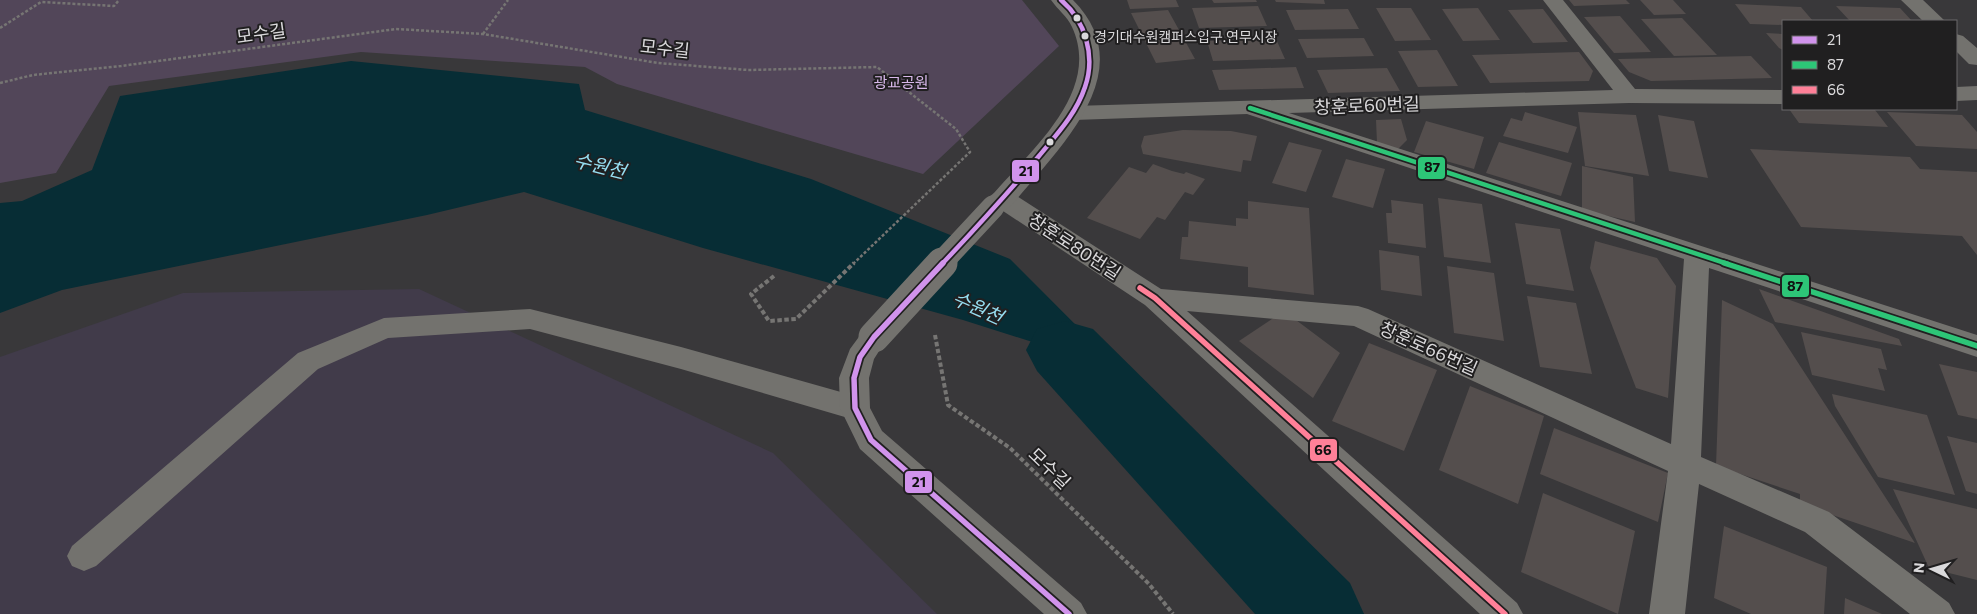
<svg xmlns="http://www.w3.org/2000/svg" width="1977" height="614" viewBox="0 0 1977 614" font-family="Commissioner,'Noto Sans KR',sans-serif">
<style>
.industrial{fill:#413b4a}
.green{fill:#524659}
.water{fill:#072d35}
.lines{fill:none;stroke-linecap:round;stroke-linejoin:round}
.river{fill:#072d35;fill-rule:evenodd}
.building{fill:#544e4d}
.path-far1{stroke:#767573;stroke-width:2.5;stroke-dasharray:3 2;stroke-linecap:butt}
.path{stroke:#767573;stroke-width:4;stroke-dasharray:4.5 2.5;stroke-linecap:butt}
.minor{fill:#73726e;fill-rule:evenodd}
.tertiary{fill:#73726e;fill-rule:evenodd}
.tertiary-bridge-far1{stroke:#73726e;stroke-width:23}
.tertiary-bridge{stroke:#73726e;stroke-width:31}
.bus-1-far1-casing{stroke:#201f20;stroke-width:8}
.bus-1-casing{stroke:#201f20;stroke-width:9}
.bus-2-far1-casing{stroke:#201f20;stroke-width:8}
.bus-2-casing{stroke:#201f20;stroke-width:9}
.bus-3-casing{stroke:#201f20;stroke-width:9}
.bus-1-far1{stroke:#d193ec;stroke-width:4.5}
.bus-1{stroke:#d193ec;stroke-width:5.5}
.bus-2-far1{stroke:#2dc577;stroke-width:4.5}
.bus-2{stroke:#2dc577;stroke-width:5.5}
.bus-3{stroke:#ff8098;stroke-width:5.5}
.bus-dot{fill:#dad9db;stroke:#201f20;stroke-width:2}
.labels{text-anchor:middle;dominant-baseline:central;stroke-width:4;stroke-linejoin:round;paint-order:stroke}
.far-bus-label{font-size:14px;fill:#dad9db;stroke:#201f20;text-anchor:start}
.far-park-label{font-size:15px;fill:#d8b8ea;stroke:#201f20}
.street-label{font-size:18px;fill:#dad9db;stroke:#201f20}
.water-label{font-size:19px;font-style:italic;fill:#96def1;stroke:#201f20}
.line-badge{stroke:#201f20;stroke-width:2}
.pale-badge-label{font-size:14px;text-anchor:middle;font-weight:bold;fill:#111}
</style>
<rect width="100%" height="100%" fill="#39383a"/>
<!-- industrial -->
<path class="industrial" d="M419 289 773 453 937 614H0V357L183 293Z"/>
<!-- green -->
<path class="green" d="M0 0H1022L1059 46 923 174 617 84 585 67 361 52 109 86 56 173 0 183Z"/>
<!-- water -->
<path class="water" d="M351 61 579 84 585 110 811 179 1010 259 1364 614H1296L1140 428 1045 346 963 320 703 248 524 192 427 215 62 290 0 313V203L22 201 92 170 120 96Z"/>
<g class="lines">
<!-- river -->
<path class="river" d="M1065 321 1093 329 1350 583 1364 614H1255L1037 371 1026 350 1037 329Z"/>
</g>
<!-- building -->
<path class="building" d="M1127 0H1176L1179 7 1130 9Z
M1212 0H1256L1257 2 1214 3Z
M1275 0H1324L1325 4 1276 2Z
M1569 0H1626L1630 4 1574 6Z
M1640 0H1673L1686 14 1654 15Z
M1735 4 1801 7 1813 21H1783V25L1750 24Z
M1258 6 1267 26 1199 28 1192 8Z
M1836 6 1900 8 1912 21H1850Z
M1376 8H1411L1431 40 1395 41Z
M1478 8 1500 40 1463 41 1442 9Z
M1348 9 1359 29 1295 30 1286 10Z
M1543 9 1568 42 1533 43 1508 10Z
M1168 10 1195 59 1156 63 1131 13Z
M1620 16 1651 52 1614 53 1584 17Z
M1682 18 1717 55 1674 56 1641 19Z
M1766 33 1783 34V50L1779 48Z
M1364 38 1374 56 1307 58 1298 39Z
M1276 39 1285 59 1213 61 1207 41Z
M1437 50 1458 86 1418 87 1398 51Z
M1579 52 1593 71 1589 81 1490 83 1472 55Z
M1751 56 1772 78 1651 81 1629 72 1618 59Z
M1296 67 1304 88 1219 90 1212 70Z
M1387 68 1400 91 1328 93 1317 70Z
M1789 109 1875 110 1888 127 1799 123Z
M1525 112 1577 127 1568 153 1503 136 1511 118 1522 121Z
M1578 112 1636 115 1649 176 1585 166Z
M1887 112 1962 115 1977 132V149L1916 146Z
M1658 115 1694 121 1708 178 1669 171Z
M1401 119 1407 140 1397 150 1377 143 1376 120Z
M1426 121 1484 137 1474 169 1414 152Z
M1183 130 1231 131 1257 136 1251 161 1243 160 1241 172 1143 154 1141 146 1144 136Z
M1289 142 1322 150 1306 192 1272 183Z
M1499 142 1572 163 1561 196 1486 173Z
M1750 149 1910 157 1920 169 1977 172V255L1962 236 1801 227Z
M1346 159 1385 169 1373 208 1332 197Z
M1153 164 1172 171 1184 174 1186 172 1205 179 1193 195 1185 192 1165 220 1157 217 1140 239 1087 218 1129 167 1146 173Z
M1582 166 1633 177 1635 222 1582 210Z
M1438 198 1482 204 1491 263 1444 257Z
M1391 200 1423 204 1426 248 1388 243 1386 213H1392Z
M1248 201 1309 208 1314 295 1248 287V267L1180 259 1182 237H1188L1189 221 1236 226V218L1248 219Z
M1515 223 1560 229 1574 291 1526 284Z
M1595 241 1657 258 1676 286 1668 398 1636 388 1590 268Z
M1379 250 1419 256 1422 296 1381 290Z
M1447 266 1494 273 1504 341 1454 333Z
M1759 289 1899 339 1902 346 1775 322Z
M1527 296 1576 303 1592 374 1540 367Z
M1722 300 1773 324 1915 543 1800 504V494L1716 466Z
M1284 311 1340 353 1313 398 1239 341Z
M1801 332 1881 349 1887 370 1878 368 1885 391 1812 375Z
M1369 343 1437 370 1404 451 1332 421Z
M1939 364 1977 372V419L1958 415Z
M1470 386 1544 416 1518 504 1439 470Z
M1832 394 1927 415 1955 495 1878 477 1835 406Z
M1554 428 1668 473 1658 522 1540 474Z
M1947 436 1977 443V494L1966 491Z
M1893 489 1977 509V580L1929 568Z
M1543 493 1635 531 1618 614 1521 572Z
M1724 526 1827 567 1824 614H1751L1714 598Z
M1845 598 1882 614H1844Z"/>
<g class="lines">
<!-- path-far1 -->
<path class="path-far1" d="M0 28 41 2 114 6 119 0
M483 34 508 0
M0 83 33 75 121 66 396 29 483 34 658 63 748 70 877 67 956 129 970 152 853 264"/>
<!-- path -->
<path class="path" d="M774 276 751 294 769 321 796 319 854 263
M935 335 948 405 1010 448 1149 584 1173 614"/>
<!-- minor -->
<path class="minor" d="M1543 0H1563L1635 89 1783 90V104L1629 103 1289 113 1977 335V357L1709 268 1701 457 1829 512 1949 603 1955 614H1910L1805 532 1699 484 1685 614H1649L1668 471 1354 326 1187 311 1517 603 1523 614H1480L1145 305 994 205 991 199 994 193 1003 191 1012 193 1161 289 1358 306 1368 309 1671 444 1684 259 1247 114 1074 120 1066 118 1063 113 1066 108 1074 106 1613 90Z
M1901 0H1923L1945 21H1923Z
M1956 34 1963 36 1977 48V65L1969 64 1956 51Z
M1977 86V100L1956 101V87Z
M530 309 681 347 855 396 866 400 870 408 866 416 855 420 681 369 530 329 388 338 318 369 96 566 84 571 72 566 67 556 72 546 298 353 384 318Z"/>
<!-- tertiary -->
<path class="tertiary" d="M1051 0H1073C1144 72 1057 149 1012 205 1002 213 997 216 984 213L980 207 984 201 994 193C1031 150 1102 91 1072 27 1067 16 1058 10 1051 0Z
M874 327 884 330 888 337 874 359 869 378 870 408 882 431 1081 603 1087 614H1044L860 449 840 408 839 378 850 349 864 330Z"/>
<!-- tertiary-bridge-far1 -->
<path class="tertiary-bridge-far1" d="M940 264 993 207"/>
<!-- tertiary-bridge -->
<path class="tertiary-bridge" d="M874 337 942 263"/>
<!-- bus-1-far1 casing -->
<g class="bus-1-far1-casing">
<path id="bus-1-far1" d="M942 264C975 229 1008 193 1039 156 1057 134 1076 114 1085 87 1096 56 1085 20 1061 0"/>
</g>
<!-- bus-1 casing -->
<g class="bus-1-casing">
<path id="bus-1" d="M943 263 874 337 860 357 854 378 855 408 871 440 1069 614"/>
</g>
<!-- bus-2-far1 casing -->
<g class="bus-2-far1-casing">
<path id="bus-2-far1" d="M1250 108 1728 264"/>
</g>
<!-- bus-2 casing -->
<g class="bus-2-casing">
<path id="bus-2" d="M1724 263 1977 346"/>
</g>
<!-- bus-3 casing -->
<g class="bus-3-casing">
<path id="bus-3" d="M1140 288 1155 298 1505 614"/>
</g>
<!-- bus-1-far1 -->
<use href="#bus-1-far1" class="bus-1-far1"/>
<!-- bus-1 -->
<use href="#bus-1" class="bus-1"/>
<!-- bus-2-far1 -->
<use href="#bus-2-far1" class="bus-2-far1"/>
<!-- bus-2 -->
<use href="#bus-2" class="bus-2"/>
<!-- bus-3 -->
<use href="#bus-3" class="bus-3"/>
</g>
<!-- markers -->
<g class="bus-dot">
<circle cx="1077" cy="18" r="4.5"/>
<circle cx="1085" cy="36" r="4.5"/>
<circle cx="1050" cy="142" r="4.5"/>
</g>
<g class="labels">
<!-- far-bus labels -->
<g class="far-bus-label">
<text x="1094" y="36">경기대수원캠퍼스입구.연무시장</text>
</g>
<!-- far-park labels -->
<g class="far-park-label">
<text x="901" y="82">광교공원</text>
</g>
<!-- street labels -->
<g class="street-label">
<text transform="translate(261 33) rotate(-8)">모수길</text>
<text transform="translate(665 48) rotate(6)">모수길</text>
<text transform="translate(1367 105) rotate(-2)">창훈로60번길</text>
<text transform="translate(1075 246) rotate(33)">창훈로80번길</text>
<text transform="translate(1429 348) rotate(24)">창훈로66번길</text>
<text transform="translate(1050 468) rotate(44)">모수길</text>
</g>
<!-- water labels -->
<g class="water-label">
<text transform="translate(600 165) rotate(14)">수원천</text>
<text transform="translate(978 307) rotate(24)">수원천</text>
</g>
</g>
<g class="line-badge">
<rect x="1417" y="156" width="29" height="24" rx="5" fill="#2dc577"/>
<rect x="1011" y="159" width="29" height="24" rx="5" fill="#d193ec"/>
<rect x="1781" y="274" width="29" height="24" rx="5" fill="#2dc577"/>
<rect x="1309" y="438" width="29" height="24" rx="5" fill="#ff8098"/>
<rect x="904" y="470" width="29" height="24" rx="5" fill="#d193ec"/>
</g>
<g class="pale-badge-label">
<text x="1432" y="172">87</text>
<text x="1026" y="176">21</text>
<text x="1795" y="291">87</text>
<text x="1323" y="455">66</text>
<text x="919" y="487">21</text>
</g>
<!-- legend -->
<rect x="1782" y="20" width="175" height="90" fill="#201f20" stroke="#6a696b"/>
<rect x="1792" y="36" width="25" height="8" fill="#d193ec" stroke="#6a696b"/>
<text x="1827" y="45" font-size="15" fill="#dad9db">21</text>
<rect x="1792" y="61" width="25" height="8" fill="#2dc577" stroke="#6a696b"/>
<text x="1827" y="70" font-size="15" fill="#dad9db">87</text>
<rect x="1792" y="86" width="25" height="8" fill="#ff8098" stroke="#6a696b"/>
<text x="1827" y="95" font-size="15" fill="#dad9db">66</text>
<!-- north arrow -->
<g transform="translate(1932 569) rotate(275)" stroke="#201f20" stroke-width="4" paint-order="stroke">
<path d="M0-4L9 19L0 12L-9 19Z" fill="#dad9db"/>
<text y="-8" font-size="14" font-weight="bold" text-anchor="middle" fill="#dad9db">N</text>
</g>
</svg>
